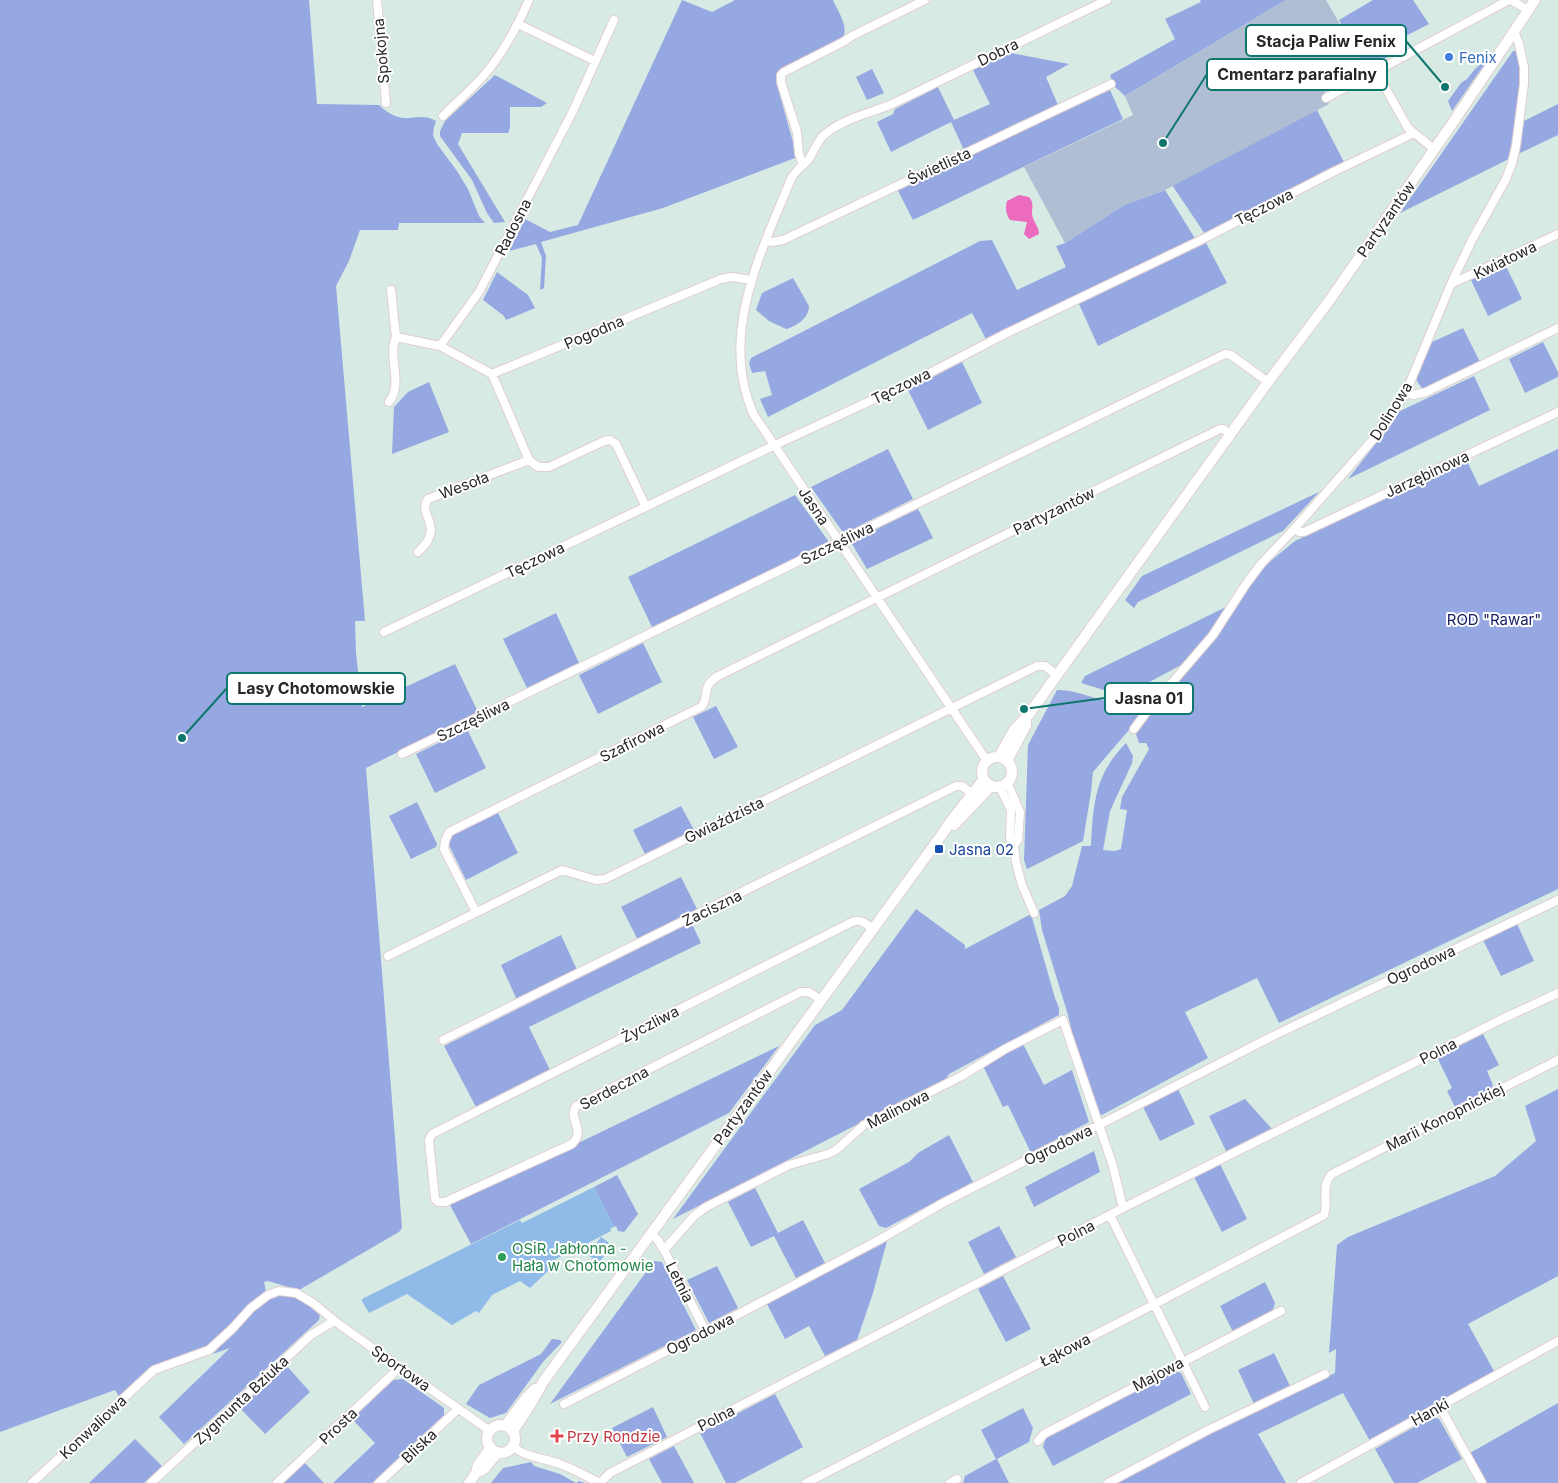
<svg xmlns="http://www.w3.org/2000/svg" width="1558" height="1483" viewBox="0 0 1558 1483" font-family="Inter,sans-serif">
<style>
.green{fill:#95a8e1}
.cemetery{fill:#b0bed4}
.pitch{fill:#90bbe8}
.water{fill:#ed6bbe}
.lines{fill:none;stroke-linecap:round;stroke-linejoin:round}
.street-casing{stroke:#e1ced0;stroke-width:10}
.secondary-casing{stroke:#e1ced0;stroke-width:12}
.street{stroke:#fff;stroke-width:8}
.secondary{stroke:#fff;stroke-width:10}
.shop-dot{fill:#3f7fe0;stroke:#fff;stroke-width:2}
.transit-dot{fill:#1a4fb4;stroke:#fff;stroke-width:2}
.leisure-dot{fill:#2e9e5b;stroke:#fff;stroke-width:2}
.health-dot{fill:#e0444e;stroke:#fff;stroke-width:2}
.labels{text-anchor:middle;dominant-baseline:central;stroke-width:4;stroke-linejoin:round;paint-order:stroke}
.street-label{font-size:15px;fill:#272727;stroke:#fff}
.shop-label{font-size:15px;fill:#366cbe;stroke:#fff;text-anchor:start}
.park-label{font-size:15px;fill:#1a2262;stroke:#fff}
.transit-label{font-size:15px;fill:#164399;stroke:#fff;text-anchor:start}
.leisure-label{font-size:15px;fill:#27864d;stroke:#fff;text-anchor:start}
.health-label{font-size:15px;fill:#be3a42;stroke:#fff;text-anchor:start}
.leader{fill:none;stroke:#0f766e;stroke-width:2}
.callout-dot{fill:#0f766e;stroke:#fff;stroke-width:2}
.callout{fill:#fff;stroke:#0f766e;stroke-width:2}
.callout-label{font-size:16px;text-anchor:middle;font-weight:bold;fill:#272727}
</style>
<rect width="100%" height="100%" fill="#d8eae4"/>
<!-- green -->
<path class="green" d="M0 0H309L317 104 379 105C405 130 416 109 436 121L434 127 433 135 437 144 457 171 468 189 479 216 485 223H399L398 230H360L349 261 336 286 365 621H355L356 653 362 707 455 664 478 712 366 768 402 1228 399 1232 299 1290 268 1281 264 1282 266 1292 256 1299 212 1342 204 1348 155 1367 120 1398 115 1390 0 1432Z
M682 0 712 12 735 0H833C838 12 851 29 841 41L782 69 777 85 793 142 795 158 663 208 541 242 546 256 544 288 540 290 542 258 536 244 509 251 525 219 550 232 578 225Z
M1200 0H1286L1125 96 1114 86 1110 75 1175 39 1165 19 1201 2Z
M1373 0H1413L1429 24 1396 41 1397 52 1366 69 1339 20Z
M1513 51H1518L1521 78 1511 158 1400 213Z
M1011 53 1069 64 1046 77 1058 105 1017 123 964 150 951 122 891 152 877 122 893 114 895 109 938 87 954 120 990 104 973 70Z
M1484 61 1486 62 1452 111 1448 101 1461 83 1467 79 1475 69Z
M872 69 884 93 867 100 856 77Z
M495 75 547 103 541 107H510V128L508 133H462L458 144 505 222 494 223 487 213 472 180 440 136V131L445 121Z
M1110 90 1123 119 913 220 897 189Z
M1558 104V135L1518 154 1524 121Z
M1317 110 1345 164 1205 234 1172 185Z
M1165 190 1196 240 987 341 972 313 768 417 760 399 772 395 765 371 752 373 749 363 751 358 980 241 992 240 1017 290 1066 267 1056 246 1065 243 1124 205Z
M1206 243 1227 283 1098 346 1079 304Z
M1505 264 1522 299 1488 316 1471 280Z
M497 272 528 295 535 308 506 320 504 316 483 300Z
M793 278 809 306C809 318 797 326 786 329L769 321 756 310 762 293Z
M1463 328 1480 362 1423 390 1417 381V375L1432 342Z
M1543 342 1558 372V377L1525 393 1509 359Z
M962 362 982 403 928 430 908 390Z
M1474 376 1490 410 1348 479 1380 438 1398 412Z
M429 382 449 432 392 454 394 407 408 392Z
M888 449 913 499 847 532 842 531 811 487Z
M1558 449V889L1279 1023 1257 978 1185 1012 1208 1058 1100 1116 1077 1054 1068 1015 1042 930 1039 910 1065 896 1072 886 1082 846H1091C1093 804 1095 774 1126 743L1133 756 1132 763 1110 811 1103 850 1115 851 1121 849 1127 810 1120 809 1122 797 1149 749 1146 743H1139L1136 734 1261 569 1295 541 1467 461 1479 486Z
M1319 492 1283 531 1138 602 1134 608 1125 600 1142 576Z
M795 495 829 542 817 550 652 627 628 577Z
M918 509 933 538 867 569 852 544V541Z
M1226 607 1203 643 1183 664 1142 686 1129 692 1114 693 1081 683 1085 676Z
M556 613 579 663 527 688 503 639Z
M643 643 662 682 598 714 579 675Z
M1158 688 1163 690 1093 772 1091 792 1083 841 1027 869 1024 860 1028 745 1057 690C1081 689 1111 709 1134 701 1142 698 1150 692 1158 688Z
M716 706 738 747 714 759 693 717Z
M467 729 486 768 435 793 416 754Z
M417 802 437 844 436 847 411 859 389 816Z
M681 806 694 830 645 854 633 830Z
M498 813 518 853 466 880 448 843 451 836Z
M681 877 698 911 638 940 621 907Z
M916 909 965 945V949L1031 914 1055 998 1059 1008V1015L949 1074 946 1079 673 1219 815 1025 842 1010Z
M691 922 701 943 529 1027 550 1070 476 1107 444 1046Z
M1517 924 1534 961 1501 976 1483 940Z
M561 935 577 970 517 1000 501 965Z
M1483 1034 1499 1065 1487 1071 1493 1085 1490 1091 1456 1109 1447 1091 1452 1088 1437 1057Z
M1023 1044 1044 1085 1072 1070 1089 1122 1031 1153 1008 1105 1003 1107 983 1066Z
M779 1046 729 1113 471 1244 450 1205Z
M1178 1089 1195 1124 1160 1141 1143 1107Z
M1558 1089V1276L1468 1324 1494 1371 1370 1441 1343 1393 1258 1434 1286 1483H1115L1210 1433 1335 1373 1336 1349 1329 1353 1337 1245 1348 1237 1495 1176 1536 1141 1525 1106Z
M1245 1099 1273 1130 1227 1153 1209 1116Z
M949 1135 973 1182 886 1228 879 1226 859 1189 909 1162 918 1153Z
M1094 1151 1100 1172 1034 1207 1025 1187Z
M1220 1164 1247 1219 1222 1232 1194 1177Z
M617 1175 638 1214 624 1232 618 1231 616 1226 614 1227 594 1187Z
M755 1188 778 1233 803 1220 825 1263 796 1278 774 1236 751 1247 728 1202Z
M999 1226 1016 1257 984 1274 968 1242Z
M887 1241 873 1293 857 1340 825 1356 809 1326 785 1339 767 1304Z
M654 1261 662 1262 696 1330 550 1404Z
M717 1266 738 1308 709 1323 687 1280Z
M1003 1276 1031 1329 1006 1342 978 1289Z
M1265 1282 1275 1303 1272 1312 1233 1332 1220 1306Z
M282 1294 303 1298 320 1314 319 1320 184 1444 159 1417 230 1348 213 1354C230 1336 259 1298 282 1294Z
M552 1339 560 1340 562 1342 543 1362 506 1413 490 1418 466 1404 479 1385 541 1354Z
M1274 1353 1290 1386 1254 1404 1238 1370Z
M286 1365 310 1392 265 1434 240 1408Z
M1174 1371 1181 1373 1191 1394 1053 1466 1043 1447 1046 1437Z
M403 1379 444 1408V1415L372 1483H333L375 1443 352 1419 393 1380Z
M775 1394 803 1447 735 1483H726L700 1433Z
M1558 1403V1483H1486L1470 1453Z
M653 1407 667 1437 627 1457 612 1428Z
M1023 1408 1033 1428 1029 1442 997 1459 1009 1483H963L965 1476 996 1459 981 1430Z
M1432 1417 1439 1419 1462 1459 1417 1483H1394L1375 1449Z
M135 1439 162 1466 144 1483H89Z
M674 1446 694 1483H662L649 1459Z
M531 1462 534 1466 560 1474 576 1483 579 1481 585 1483H491L503 1468Z
M305 1463 324 1483H283Z"/>
<!-- cemetery -->
<path class="cemetery" d="M1286 0H1326L1366 69 1324 92 1329 104 1165 190 1124 205 1065 243 1024 167 1133 115 1125 96Z"/>
<!-- pitch -->
<path class="pitch" d="M594 1187 614 1227 610 1229 611 1231 588 1243 589 1245 577 1251 574 1255 569 1252 556 1259 547 1272 530 1288 520 1281 492 1295 479 1313 476 1311 452 1325 407 1294 369 1313 362 1301V1299L520 1220 522 1223Z
M601 1237 612 1245 599 1263 588 1255Z"/>
<!-- water -->
<path class="water" d="M1019 195 1029 197C1034 203 1032 206 1032 213 1032 221 1039 226 1039 234L1029 239 1024 234 1027 222 1010 220C1006 214 1005 208 1007 201Z"/>
<g class="lines">
<!-- street casing -->
<g class="street-casing">
<path id="street" d="M377 0 386 103
M1511 0 1528 10
M518 24 595 61
M1376 71 1408 128 1434 149
M1326 98 1509 0
M443 116C457 102 472 89 485 74 504 52 517 27 529 0
M803 165 799 154 797 132 781 82V75L784 72 843 42 852 36 925 0
M766 241 772 242 783 240 1111 84
M1451 284 1558 234
M391 290 396 337 440 346 492 374 721 279 732 277 752 280
M440 346 479 292 573 111 614 20
M492 374 529 460
M1406 392 1413 395 1426 392 1558 328
M389 402C404 384 387 357 396 337
M1295 528 1299 532H1304L1558 412
M418 552C447 526 416 515 428 499L529 460 538 467H549L604 441 610 440 616 444 646 507
M384 632 773 446 922 377 1005 334 1201 240 1333 172 1414 133
M1134 729 1145 714 1213 635 1246 584 1261 564 1295 528 1383 428 1406 392 1451 284 1472 240 1506 179 1512 163 1516 146 1524 84V67L1519 44 1514 31
M402 754 1225 354 1231 355 1268 382
M987 761 754 415C718 337 761 252 791 179 795 170 803 166 809 159 814 151 817 142 823 136 839 120 870 113 890 105L1107 0
M1007 782 1020 812 1018 840 1014 845
M999 786 1011 810 1010 838 1014 845 1016 863 1022 885 1034 913
M476 912 444 849 445 841 449 832 701 707C711 697 699 688 718 676L1220 429H1223L1231 434
M388 956 562 870 596 880 605 879 1037 666H1045L1057 675
M821 1000 809 992H801L576 1106C567 1119 587 1129 572 1144L445 1202H438L435 1199 429 1140 432 1134 852 922C861 918 866 924 873 929
M443 1040 956 786H962L975 796
M1110 1215 1205 1407
M651 1234 657 1239 664 1250 706 1332
M664 1250 694 1216 706 1207 789 1165 828 1154 836 1150 864 1125 960 1077 1005 1049 1063 1020 1113 1166 1123 1208
M564 1404 731 1318 879 1240 941 1204 1050 1148 1099 1125 1275 1035 1558 900
M1440 1407 1482 1483
M1038 1441 1044 1434 1281 1311
M513 1446C525 1458 545 1458 560 1464 574 1469 587 1477 600 1483
M32 1483 154 1370 209 1350 232 1329 251 1308 268 1295 279 1291 296 1293 313 1303 340 1325 490 1431
M151 1483 311 1335 334 1321
M277 1483 399 1368
M379 1483 458 1409
M600 1483 610 1473 1123 1208 1500 1020 1558 993
M806 1483 1153 1305 1324 1215C1329 1201 1320 1186 1332 1174L1558 1060
M950 1483 957 1479
M1108 1483 1208 1430 1325 1374
M1301 1483 1558 1341"/>
</g>
<!-- secondary casing -->
<g class="secondary-casing">
<path id="secondary" d="M999 757 1014 730 1029 714 1268 382 1329 301 1456 118 1535 0
M982 772a15 15 0 1 1 30 0a15 15 0 1 1-30 0Z
M1007 761 1026 725V719
M954 825 991 786
M487 1439a14 14 0 1 1 28 0a14 14 0 1 1-28 0Z
M505 1426 526 1398 535 1389
M513 1431 532 1402 543 1382 943 833 950 822 984 779
M476 1473 484 1469 498 1452
M469 1483 476 1473 478 1465 491 1447"/>
</g>
<!-- street -->
<use href="#street" class="street"/>
<!-- secondary -->
<use href="#secondary" class="secondary"/>
</g>
<!-- markers -->
<circle class="shop-dot" cx="1449" cy="57" r="5"/>
<rect class="transit-dot" x="934" y="844" width="10" height="10" rx="2.5"/>
<circle class="leisure-dot" cx="502" cy="1257" r="5"/>
<path class="health-dot" d="M554.5 1428.5h5v5h5v5h-5v5h-5v-5h-5v-5h5z"/>
<g class="labels">
<!-- street labels -->
<g class="street-label">
<text transform="translate(381 51) rotate(-95)">Spokojna</text>
<text transform="translate(998 52) rotate(-26)">Dobra</text>
<text transform="translate(939 166) rotate(-25)">Świetlista</text>
<text transform="translate(1264 207) rotate(-27)">Tęczowa</text>
<text transform="translate(1386 219) rotate(-55)">Partyzantów</text>
<text transform="translate(513 227) rotate(-63)">Radosna</text>
<text transform="translate(1505 260) rotate(-26)">Kwiatowa</text>
<text transform="translate(594 332) rotate(-23)">Pogodna</text>
<text transform="translate(901 386) rotate(-26)">Tęczowa</text>
<text transform="translate(1391 411) rotate(-58)">Dolinowa</text>
<text transform="translate(1427 474) rotate(-25)">Jarzębinowa</text>
<text transform="translate(464 485) rotate(-21)">Wesoła</text>
<text transform="translate(814 506) rotate(56)">Jasna</text>
<text transform="translate(1054 511) rotate(-26)">Partyzantów</text>
<text transform="translate(837 543) rotate(-26)">Szczęśliwa</text>
<text transform="translate(535 560) rotate(-26)">Tęczowa</text>
<text transform="translate(473 720) rotate(-26)">Szczęśliwa</text>
<text transform="translate(632 742) rotate(-27)">Szafirowa</text>
<text transform="translate(724 820) rotate(-26)">Gwiaździsta</text>
<text transform="translate(712 908) rotate(-26)">Zaciszna</text>
<text transform="translate(1421 965) rotate(-25)">Ogrodowa</text>
<text transform="translate(650 1024) rotate(-27)">Życzliwa</text>
<text transform="translate(1438 1051) rotate(-27)">Polna</text>
<text transform="translate(614 1088) rotate(-28)">Serdeczna</text>
<text transform="translate(743 1107) rotate(-54)">Partyzantów</text>
<text transform="translate(898 1109) rotate(-27)">Malinowa</text>
<text transform="translate(1445 1117) rotate(-27)">Marii Konopnickiej</text>
<text transform="translate(1058 1145) rotate(-26)">Ogrodowa</text>
<text transform="translate(1076 1233) rotate(-27)">Polna</text>
<text transform="translate(680 1282) rotate(63)">Letnia</text>
<text transform="translate(700 1334) rotate(-27)">Ogrodowa</text>
<text transform="translate(1065 1350) rotate(-27)">Łąkowa</text>
<text transform="translate(401 1368) rotate(35)">Sportowa</text>
<text transform="translate(1158 1374) rotate(-28)">Majowa</text>
<text transform="translate(241 1400) rotate(-43)">Zygmunta Bziuka</text>
<text transform="translate(1430 1412) rotate(-29)">Hanki</text>
<text transform="translate(716 1418) rotate(-27)">Polna</text>
<text transform="translate(338 1426) rotate(-43)">Prosta</text>
<text transform="translate(93 1427) rotate(-43)">Konwaliowa</text>
<text transform="translate(419 1446) rotate(-43)">Bliska</text>
</g>
<!-- shop labels -->
<g class="shop-label">
<text x="1459" y="57">Fenix</text>
</g>
<!-- park labels -->
<g class="park-label">
<text x="1494" y="619">ROD "Rawar"</text>
</g>
<!-- transit labels -->
<g class="transit-label">
<text x="949" y="849">Jasna 02</text>
</g>
<!-- leisure labels -->
<g class="leisure-label">
<text x="512" y="1248">OSiR Jabłonna -<tspan x="512" dy="17">Hała w Chotomowie</tspan></text>
</g>
<!-- health labels -->
<g class="health-label">
<text x="567" y="1436">Przy Rondzie</text>
</g>
</g>
<!-- callouts -->
<path class="leader" d="M1445 87L1406 41M1163 143L1207 74M182 738L227 688M1024 709L1105 698"/>
<g class="callout-dot">
<circle cx="1445" cy="87" r="5"/>
<circle cx="1163" cy="143" r="5"/>
<circle cx="182" cy="738" r="5"/>
<circle cx="1024" cy="709" r="5"/>
</g>
<g class="callout">
<rect x="1246" y="25" width="160" height="31" rx="5"/>
<rect x="1207" y="59" width="180" height="31" rx="5"/>
<rect x="227" y="673" width="178" height="31" rx="5"/>
<rect x="1105" y="683" width="88" height="31" rx="5"/>
</g>
<g class="callout-label">
<text x="1326" y="47">Stacja Paliw Fenix</text>
<text x="1297" y="80">Cmentarz parafialny</text>
<text x="316" y="694">Lasy Chotomowskie</text>
<text x="1149" y="704">Jasna 01</text>
</g>
</svg>
